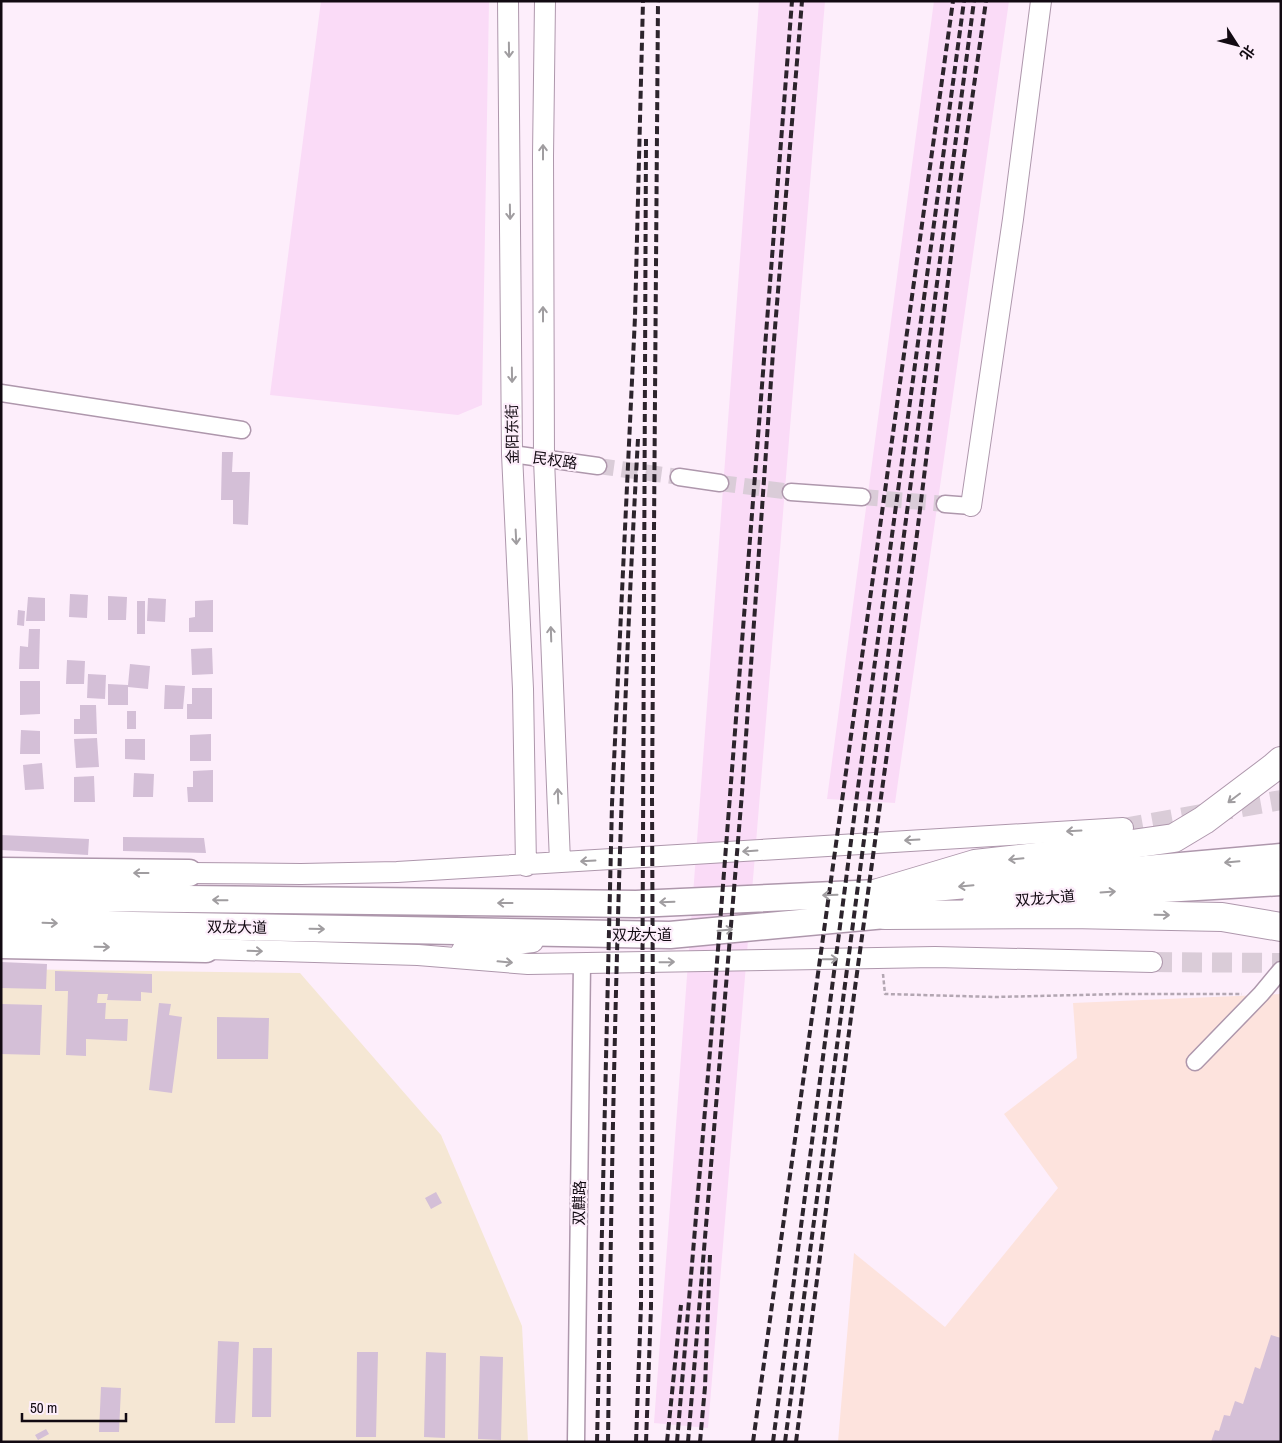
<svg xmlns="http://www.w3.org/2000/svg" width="1282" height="1443" viewBox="0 0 1282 1443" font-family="'Archivo Narrow','Noto Sans SC',sans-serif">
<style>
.built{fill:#fadbf7}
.industrial{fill:#fde3dd}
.education{fill:#f5e7d4}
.building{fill:#d4bfd7}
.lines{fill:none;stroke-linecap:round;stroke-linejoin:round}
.minor-tunnel{stroke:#daccd8;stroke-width:16;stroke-dasharray:16 8;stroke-linecap:butt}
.tertiary-tunnel{stroke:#daccd8;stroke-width:20;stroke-dasharray:20 10;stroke-linecap:butt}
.minor-casing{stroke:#ae97ac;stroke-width:19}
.tertiary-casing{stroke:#ae97ac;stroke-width:22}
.trunk-casing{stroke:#ae97ac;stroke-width:29}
.motorway-casing{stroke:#ae97ac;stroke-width:30}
.path{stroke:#b3a6b2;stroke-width:2.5;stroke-dasharray:4 2.5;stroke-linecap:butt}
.minor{stroke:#fff;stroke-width:16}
.tertiary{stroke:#fff;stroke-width:20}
.trunk{stroke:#fff;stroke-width:26}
.motorway{stroke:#fff;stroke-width:28}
.rail{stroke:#2c242c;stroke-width:4;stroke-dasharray:8 4;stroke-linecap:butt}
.oneway{stroke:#a09da0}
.labels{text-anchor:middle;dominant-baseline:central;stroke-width:4.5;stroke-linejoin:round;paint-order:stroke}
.street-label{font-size:15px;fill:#120a12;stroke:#fdeefb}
</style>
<rect width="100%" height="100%" fill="#fdeefb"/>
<!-- built -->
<path class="built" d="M321 1H489L482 405 458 415 270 395Z
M759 1H825L708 1428 654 1423Z
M934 1H1009L895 803 827 799Z"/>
<!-- industrial -->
<path class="industrial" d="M1281 994V1442H838L854 1253 945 1327 1058 1188 1004 1114 1077 1058 1073 1003Z"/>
<!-- education -->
<path class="education" d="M1 969 300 973 441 1135 522 1326 528 1442H1Z"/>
<!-- building -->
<path class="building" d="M222 452H233L232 472H250L248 525 233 524V500H221Z
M70 594 88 595 87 618 69 617Z
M108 596 127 597 126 620H108Z
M28 597 45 598V621H26Z
M148 598 166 599 165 622 147 621Z
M213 600V632H189V618L195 617V601Z
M137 601H145V634H137Z
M18 610 25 611 24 626 17 625Z
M29 629H40L39 669H19L20 646 28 647Z
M212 648 213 674 192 675 191 649Z
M67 660 85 661 84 684H66Z
M130 664 150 666 148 689 128 687V705H108V684L128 685Z
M88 674 106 675 105 699 87 698Z
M20 681H40V714L20 715Z
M165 685 185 686 183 709H164Z
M192 688H212V719H187V704H192Z
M80 705H96L97 734H74V719H80Z
M127 711H136V729H127Z
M21 730 40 731V754H20Z
M211 734V761H190V735Z
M97 738 99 767 76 768 74 739Z
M125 739H145V760L125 759Z
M42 763 44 789 25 790 23 765Z
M213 770V802H188L187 787H193V771Z
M134 773 154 774 153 797H133Z
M94 776 95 802H74V777Z
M1 835 89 839 88 855 1 850Z
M123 837 204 838 206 853 123 851Z
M1 962 47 964 46 989 1 988Z
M55 971 152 974V993L141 992V1001L107 1000 108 994H98L97 1003H106L105 1019H128L127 1041 86 1039V1056L66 1055 68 991H55Z
M159 1003 171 1004 169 1015 182 1017 172 1093 149 1090Z
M1 1004 42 1005 40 1055 1 1054Z
M217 1017 269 1018 268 1059H217Z
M436 1192 442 1203 431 1209 425 1198Z
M1271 1335 1281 1338V1442H1211L1215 1430 1219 1431 1224 1415 1230 1416 1235 1401 1243 1404 1255 1367 1260 1369Z
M218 1341 239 1342 235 1423H215Z
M253 1348H272L271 1417H252Z
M357 1352H378L376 1437H356Z
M426 1352 446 1353 445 1438 424 1437Z
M480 1356 503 1357 501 1440 478 1439Z
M101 1387 121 1388 119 1432H99Z
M46 1429 49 1434 38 1440 35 1435Z"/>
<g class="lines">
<!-- minor-tunnel -->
<path class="minor-tunnel" d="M598 466 679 477
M720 483 791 492
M862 497 945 504"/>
<!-- tertiary-tunnel -->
<path class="tertiary-tunnel" d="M1123 828 1281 800
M1152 962 1281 963"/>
<!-- minor casing -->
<g class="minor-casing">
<path id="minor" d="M1 393 242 430
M512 454 598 466
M679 477 720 483
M791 492 862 497
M945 504 971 506
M1195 1062 1261 994 1281 970
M576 1442 582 963"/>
</g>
<!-- tertiary casing -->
<g class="tertiary-casing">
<path id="tertiary" d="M508 1 512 454 523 689 526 866
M545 1 543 156 544 459 560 862
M971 506 1013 219 1041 1
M189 873 301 874 397 872 1123 828
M206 949 418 955 528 964 935 957 1152 962
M462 950 533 942"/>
</g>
<!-- trunk casing -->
<g class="trunk-casing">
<path id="trunk" d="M1 871 189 873
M1 897 636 904 878 893 1281 857
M975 905 1048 896 1281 882
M1 921 132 925 670 935 907 913
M1 945 206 949"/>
</g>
<!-- motorway casing -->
<g class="motorway-casing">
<path id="motorway" d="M878 893 975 864 1055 855 1174 838 1204 820 1273 768 1281 761
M885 915 1070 914 1222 917 1281 927"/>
</g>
<!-- path -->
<path class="path" d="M883 974 885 994 995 997 1121 994H1242"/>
<!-- minor -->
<use href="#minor" class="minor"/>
<!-- tertiary -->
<use href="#tertiary" class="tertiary"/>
<!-- trunk -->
<use href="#trunk" class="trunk"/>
<!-- motorway -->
<use href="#motorway" class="motorway"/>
<!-- rail -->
<path class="rail" d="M597 1442 612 804 635 317 643 1
M608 1442C612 1107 619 773 638 439
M636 1442 641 1305 646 139
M646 1442 651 1307 653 1033 652 794 658 1
M667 1442 681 1305
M677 1442 711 1039 792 1
M688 1442 742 793 773 352 802 1
M700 1442 705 1387 710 1255
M753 1442 953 1
M773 1442 857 795 964 1
M785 1442 974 1
M796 1442 851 1017 917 534 959 191 986 1"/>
</g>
<!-- one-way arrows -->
<defs><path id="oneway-shaft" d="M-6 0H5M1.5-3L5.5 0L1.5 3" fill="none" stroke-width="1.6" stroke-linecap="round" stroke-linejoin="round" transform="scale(1.25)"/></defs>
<g class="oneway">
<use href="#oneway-shaft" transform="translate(509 50) rotate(89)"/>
<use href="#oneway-shaft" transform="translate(543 152) rotate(-90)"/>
<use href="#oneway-shaft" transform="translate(510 212) rotate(89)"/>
<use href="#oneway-shaft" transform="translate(543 314) rotate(-90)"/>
<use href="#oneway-shaft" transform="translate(512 375) rotate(89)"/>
<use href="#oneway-shaft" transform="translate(516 537) rotate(87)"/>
<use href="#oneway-shaft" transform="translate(551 634) rotate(-92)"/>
<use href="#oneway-shaft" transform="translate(558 796) rotate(-92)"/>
<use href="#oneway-shaft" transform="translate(1234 798) rotate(143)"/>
<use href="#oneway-shaft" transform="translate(1074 831) rotate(177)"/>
<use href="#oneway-shaft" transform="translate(912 840) rotate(177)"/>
<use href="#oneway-shaft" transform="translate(750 851) rotate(176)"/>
<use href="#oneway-shaft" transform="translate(1016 859) rotate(174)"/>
<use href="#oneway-shaft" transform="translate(588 861) rotate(177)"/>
<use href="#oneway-shaft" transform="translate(1232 862) rotate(175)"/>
<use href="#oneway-shaft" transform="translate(141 873) rotate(-180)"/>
<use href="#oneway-shaft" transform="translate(966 886) rotate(175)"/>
<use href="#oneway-shaft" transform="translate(1108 892) rotate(-4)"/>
<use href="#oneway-shaft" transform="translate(830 895) rotate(178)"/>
<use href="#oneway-shaft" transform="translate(220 900) rotate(-179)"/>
<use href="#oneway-shaft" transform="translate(667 902) rotate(178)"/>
<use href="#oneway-shaft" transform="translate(505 903) rotate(-180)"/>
<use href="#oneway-shaft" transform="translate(1162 915) rotate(1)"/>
<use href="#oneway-shaft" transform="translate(50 923) rotate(2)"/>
<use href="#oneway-shaft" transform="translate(317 929) rotate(1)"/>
<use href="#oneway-shaft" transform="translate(725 930) rotate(-5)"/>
<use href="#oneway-shaft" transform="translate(102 947) rotate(1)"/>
<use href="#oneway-shaft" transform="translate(255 951) rotate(2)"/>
<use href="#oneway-shaft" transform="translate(830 959) rotate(-1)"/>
<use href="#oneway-shaft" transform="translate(505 962) rotate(5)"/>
<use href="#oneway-shaft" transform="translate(667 962) rotate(-1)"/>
</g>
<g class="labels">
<!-- street labels -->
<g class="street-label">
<text transform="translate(512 434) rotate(-91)">金阳东街</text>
<text transform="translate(555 460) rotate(8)">民权路</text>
<text transform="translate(1045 898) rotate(-5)">双龙大道</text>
<text transform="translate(237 927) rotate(1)">双龙大道</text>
<text x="642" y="934">双龙大道</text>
<text transform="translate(579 1203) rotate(-89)">双麒路</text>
</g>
</g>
<!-- border -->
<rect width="1282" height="1443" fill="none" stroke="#120a12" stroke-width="5"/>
<!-- north arrow -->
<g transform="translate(1237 45) rotate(126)" stroke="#fdeefb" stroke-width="4" paint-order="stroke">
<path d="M0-4L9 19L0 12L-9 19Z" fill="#120a12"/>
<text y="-8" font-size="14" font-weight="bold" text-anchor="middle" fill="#120a12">北</text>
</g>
<!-- scale -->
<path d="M22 1413v8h104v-8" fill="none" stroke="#120a12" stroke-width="2.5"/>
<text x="30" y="1413" font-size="15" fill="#120a12" stroke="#fdeefb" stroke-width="4" paint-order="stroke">50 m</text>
</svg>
